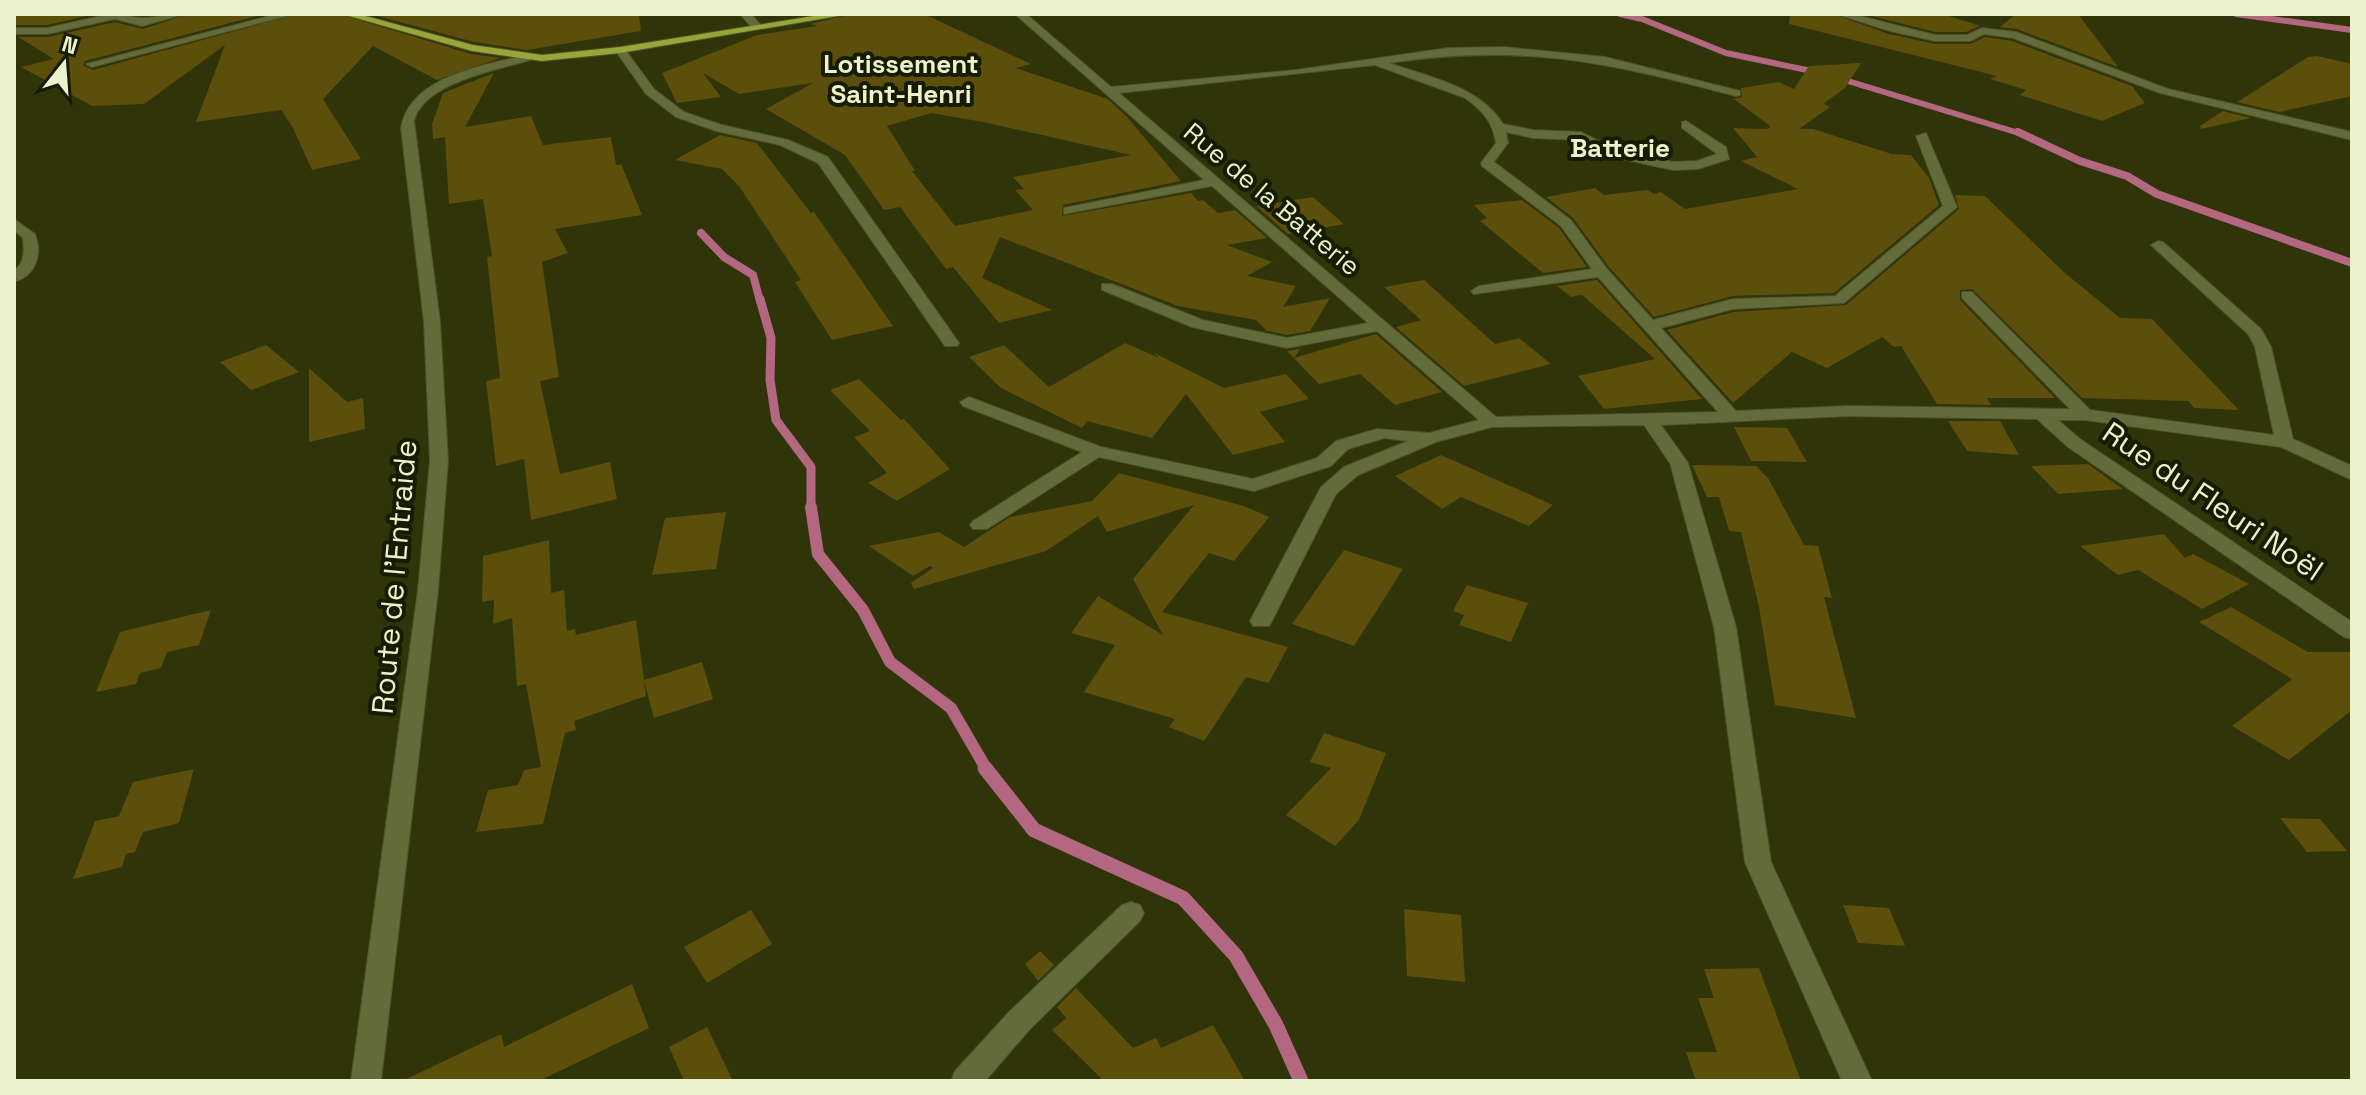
<svg xmlns="http://www.w3.org/2000/svg" width="2366" height="1095" viewBox="0 0 2366 1095" font-family="'Space Grotesk',sans-serif">
<style>
.lines{fill:none;stroke-linecap:round;stroke-linejoin:round}
.stream-far4{stroke:#b36780;stroke-width:6}
.stream-far3{stroke:#b36780;stroke-width:8}
.stream-far2{stroke:#b36780;stroke-width:9}
.stream-far1{stroke:#b36780;stroke-width:12}
.stream{stroke:#b36780;stroke-width:15}
.building{fill:#5c4e0b;fill-rule:evenodd}
.minor-casing{stroke:#4d5228;stroke-width:2}
.major-casing{stroke:#4d5228;stroke-width:2}
.minor{fill:#646b3b;fill-rule:evenodd}
.major{fill:#98a539;fill-rule:evenodd}
.labels{text-anchor:middle;dominant-baseline:central;stroke-width:8;stroke-linejoin:round;paint-order:stroke}
.far-neighbourhood-label{font-size:26px;font-weight:bold;fill:#ebf2cc;stroke:#171b00}
.far-street-label{font-size:26px;fill:#ebf2cc;stroke:#171b00}
.street-label{font-size:30px;fill:#ebf2cc;stroke:#171b00}
</style>
<rect width="100%" height="100%" fill="#2f3409"/>
<g class="lines">
<!-- stream-far4 -->
<path class="stream-far4" d="M1620 14 1642 19 1726 53 1821 73
M2236 14 2352 30
M1838 78 2022 134"/>
<!-- stream-far3 -->
<path class="stream-far3" d="M2018 132 2080 161 2127 176 2157 194 2352 263
M701 233 724 257 753 275 760 301"/>
<!-- stream-far2 -->
<path class="stream-far2" d="M760 299 771 338 770 380 776 420 811 467V509"/>
<!-- stream-far1 -->
<path class="stream-far1" d="M811 507 818 554 863 610 890 662 951 708 987 770"/>
<!-- stream -->
<path class="stream" d="M985 768 1034 830 1183 898 1236 956 1276 1025 1301 1081"/>
</g>
<!-- building -->
<path class="building" d="M14 14H96L47 25H14Z
M188 14H265L85 61 83 65 93 70 297 14H339L471 54 500 58 437 80 373 46 323 99 361 159 312 170 293 128 281 110 196 122 225 45 144 104 92 106 21 67 54 59 18 37H48L115 22 143 29Z
M370 14H639L641 31 527 50 474 42Z
M853 14H924L1031 64 1016 68 1108 99 1127 117 1181 181 1063 205 1062 216 1191 193 1198 201 1203 200 1218 213 1235 210 1267 238 1227 245 1272 262 1247 276 1296 286 1283 307 1330 298 1310 331 1287 335 1267 331 1256 320 1178 306 1000 237 982 278 1052 310 999 323 953 267 946 269 900 207 884 210 845 155 766 109 813 83 739 94 703 73 721 97 677 103 662 73 757 35 817 26 810 24ZM931 113 983 122 1131 155 1013 177 1024 189 1015 190 1033 210 955 226 912 171H915L887 126Z
M1790 14H1833L1889 34 1935 44H1970L1985 37 2012 41 2132 86 2145 103 2102 121 2020 95 2026 90 1990 79 1997 76 1789 24Z
M1864 14H1943L1980 26 1966 32H1935Z
M2016 14H2078L2118 67 2017 29 2000 27Z
M2317 56 2352 64V96L2279 112 2237 102 2308 57Z
M1861 63 1845 88 1823 104 1830 107 1799 129H1813L1892 154 1911 155 1929 178 1939 205 1834 293 1733 296 1654 317 1609 267 1573 218 1546 197 1595 188 1604 195 1648 190 1654 194 1661 192 1685 209 1798 189 1741 161 1757 157 1733 128 1768 129 1770 126 1734 99 1742 97 1741 88 1779 82 1794 89 1809 66Z
M494 73 465 127 531 116 543 145 611 137 616 165 621 164 642 215 555 229 568 253 542 262 559 377 540 381 560 474 610 462 617 499 531 520 524 459 496 466 486 381 500 378 487 257 492 256 483 199 449 204 445 137 433 139 432 124 443 93Z
M2223 111 2251 118 2201 129 2200 126Z
M720 135 757 143 811 213 814 212 893 326 832 340 795 282 801 280 739 186 722 169 675 160Z
M1955 195 1985 196 2065 273 2120 318 2152 319 2239 410 2194 408 2188 401 2082 398 1972 289 1960 290V300L2055 398H1987L1991 405 1937 404 1901 346 1894 347 1882 337 1827 368 1792 352 1733 403 1667 330 1733 312 1846 305 1959 209Z
M1313 197 1344 224 1288 234 1256 206Z
M1522 200 1559 228 1587 267 1543 273 1480 221 1487 218 1474 205Z
M1424 280 1495 344 1519 338 1551 364 1464 386 1396 327 1421 320 1384 287Z
M1597 280 1702 399 1604 409 1578 376 1655 359 1582 295 1571 297 1557 286Z
M1376 334 1442 392 1395 405 1360 374 1319 384 1287 351 1300 349 1294 358Z
M1125 343 1159 358 1154 353 1224 388 1286 374 1309 399 1260 412 1285 442 1233 455 1186 394 1152 438 1087 421 1082 428 1001 388 969 357 1004 345 1049 387Z
M266 345 299 372 251 390 220 362Z
M309 368 347 402 363 398 365 429 309 442Z
M859 379 901 420 904 419 950 469 897 501 868 483 887 473 854 437 870 431 830 390Z
M1948 421H2000L2019 455 1967 451Z
M1734 427 1787 428 1807 462 1751 461Z
M1441 455 1553 505 1529 526 1461 497 1442 509 1395 476Z
M2088 464 2123 489 2058 494 2031 466Z
M1692 465 1756 466 1768 478 1804 545 1818 546 1832 598 1824 597 1856 718 1775 705 1759 607 1741 532 1729 531 1719 497H1707Z
M1119 473 1244 506 1269 517 1234 561 1209 553 1162 612 1288 647 1269 683 1246 677 1204 741 1169 727 1175 719 1084 692 1115 645 1071 633 1098 596 1163 635 1133 579 1194 505 1107 532 1098 516 1046 551 914 589 911 583 933 568 930 566 913 576 869 546 939 532 964 547 1010 517 1092 501Z
M726 512 716 569 652 575 665 518Z
M2164 534 2185 558 2193 554 2249 584 2202 609 2138 570 2118 575 2080 546Z
M549 540 551 593 564 590 567 631 575 629 576 635 636 620 644 680 702 662 713 699 654 718 644 681 646 696 574 721 576 730 565 733 543 824 476 832 488 790 518 785 524 770 541 767 526 684 517 686 512 618 493 624 494 600 482 602 483 556Z
M1344 550 1403 569 1354 646 1292 624Z
M1467 585 1528 603 1511 642 1459 625 1464 615 1453 611Z
M2231 607 2308 652H2352V710L2289 760 2232 726 2292 679 2199 622Z
M211 610 199 645 167 652 161 668 140 673 136 684 96 692 120 632Z
M1324 733 1386 753 1359 820 1335 846 1286 815 1331 768 1310 762Z
M194 769 179 823 143 832 135 852 126 854 122 867 73 879 95 821 119 816 133 782Z
M2280 818 2320 819 2347 851 2307 852Z
M1843 905 1889 908 1905 946 1858 943Z
M1404 909 1461 915 1465 982 1407 976Z
M751 910 772 944 707 983 684 947Z
M1040 951 1054 965 1038 981 1025 964Z
M1759 968 1801 1081H1696L1686 1052H1717L1698 998H1714L1704 969Z
M632 984 649 1028 539 1081H402L501 1034 504 1047Z
M1076 988 1133 1048 1156 1038 1161 1048 1213 1025 1245 1081H1104L1052 1030 1066 1018 1057 1007Z
M707 1027 733 1081H684L669 1047Z"/>
<g class="lines">
<!-- minor casing -->
<g class="minor-casing">
<path id="minor" d="M110 14H130L128 16C147 21 165 14 185 14L142 26 115 19 47 34H14V28H47Z
M277 14H294L92 67 86 64Z
M740 14H751L763 28 754 30Z
M1015 14H1026L1111 87 1296 70 1448 48 1504 47 1605 57 1740 91V95L1736 96C1607 62 1524 43 1389 63 1428 77 1480 86 1503 124L1533 130 1581 132 1616 150 1673 162 1697 161 1717 154 1682 128V122L1686 121 1726 147 1729 159 1698 169 1673 170 1608 156 1578 140 1533 138 1506 132 1508 143 1494 162 1571 220 1607 269 1653 320 1733 299 1835 296 1943 206 1916 136 1926 133 1957 207 1844 303 1733 309 1661 328 1736 411 1848 406 2070 409 1962 298V292H1972L2090 410 2274 435 2255 347 2248 334 2151 245 2158 241 2163 242 2261 329 2271 347 2293 439 2352 466V480L2281 447 2085 420H2058L2080 439 2352 622V639L2344 637 2068 447 2037 419 1848 416 1661 425 1688 463 1736 627 1771 862 1872 1081H1842L1745 862 1714 627 1670 463 1644 425 1492 427 1436 442 1358 475 1336 494 1272 621 1269 626H1253L1250 621 1321 487 1344 467 1408 441 1384 438 1348 449 1331 466 1254 491 1099 457 987 529H973L970 525 973 521 1082 452 963 406 960 402 969 397 1101 447 1253 479 1317 458 1336 441 1377 429 1429 433 1479 420 1377 331 1287 348 1192 327 1102 290V284H1112L1203 320 1287 338 1368 323 1212 186 1064 214V208L1204 180ZM1375 65 1465 98C1482 110 1493 122 1496 143L1481 163 1482 166 1561 226 1592 269 1479 286 1471 291 1474 294 1598 277 1718 412 1496 417 1119 93Z
M1836 14H1852L1935 35H1967L1982 28 2016 32 2168 89 2352 132V140L2160 93 2013 38 1984 34 1970 41H1935L1890 31Z
M616 48H624L654 89 684 112 722 125 788 140 828 157 959 343 957 346H945L818 163 780 145 716 131 676 117 646 94 615 50Z
M526 55 531 58 530 60C497 70 423 83 414 121L440 322 448 460 438 590 381 1081H351L418 590 430 460 424 322 401 128C410 76 483 66 526 55Z
M14 219 35 234C43 254 36 276 14 282V271C25 262 24 252 23 238L14 230Z
M1131 902 1140 905 1144 913 1140 921 1030 1029 985 1081H951L955 1071 1010 1011 1122 905Z"/>
</g>
<!-- major casing -->
<g class="major-casing">
<path id="major" d="M342 14H358L473 45 542 55 620 47 826 14H850L620 53 542 61 472 51Z"/>
</g>
<!-- minor -->
<use href="#minor" class="minor"/>
<!-- major -->
<use href="#major" class="major"/>
</g>
<g class="labels">
<!-- far-neighbourhood labels -->
<g class="far-neighbourhood-label">
<text x="901" y="64">Lotissement<tspan x="901" dy="30">Saint-Henri</tspan></text>
<text x="1620" y="148">Batterie</text>
</g>
<!-- far-street labels -->
<g class="far-street-label">
<text transform="translate(1272 199) rotate(40)">Rue de la Batterie</text>
</g>
<!-- street labels -->
<g class="street-label">
<text transform="translate(2213 501) rotate(34)">Rue du Fleuri Noël</text>
<text transform="translate(394 577) rotate(-85)">Route de l'Entraide</text>
</g>
</g>
<!-- border -->
<rect width="2366" height="1095" fill="none" stroke="#ebf2cc" stroke-width="32"/>
<!-- north arrow -->
<g transform="translate(64 64) rotate(17)" stroke="#171b00" stroke-width="6" paint-order="stroke">
<path d="M0-6L14 30L0 20L-14 30Z" fill="#ebf2cc"/>
<text y="-12" font-size="22" font-weight="bold" text-anchor="middle" fill="#ebf2cc">N</text>
</g>
</svg>
